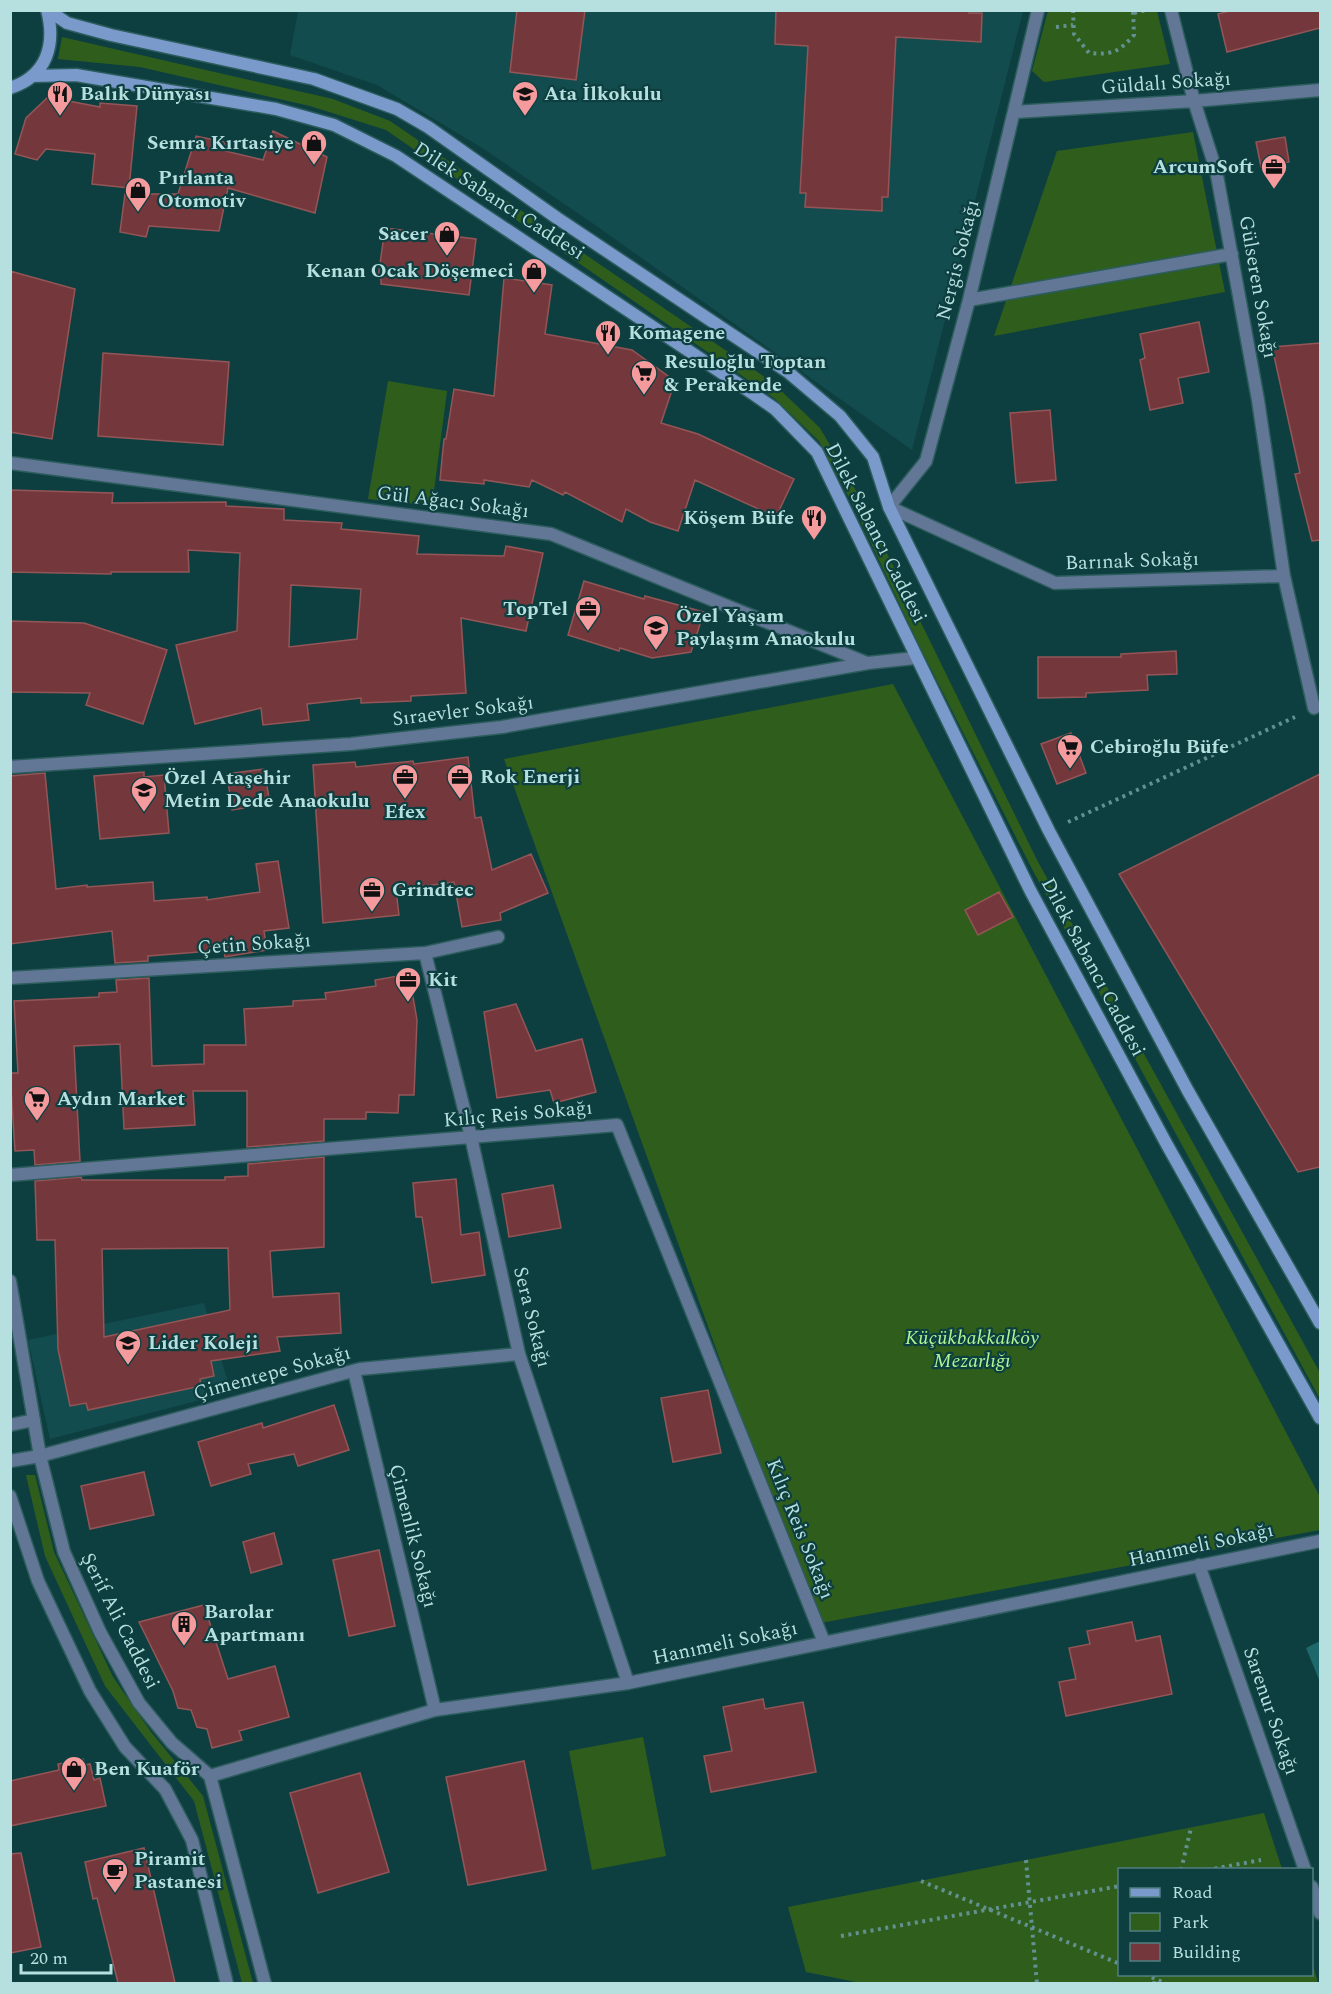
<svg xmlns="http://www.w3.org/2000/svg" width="1331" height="1994" viewBox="0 0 1331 1994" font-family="Spectral,serif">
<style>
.built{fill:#134c4e}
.green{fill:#2f5e1c}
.water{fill:#1c686a}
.building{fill:#74383c;stroke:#945557;stroke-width:1.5;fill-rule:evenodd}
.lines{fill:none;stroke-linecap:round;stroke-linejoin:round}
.minor-casing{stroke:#2c5c5d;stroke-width:15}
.tertiary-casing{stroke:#2c5c5d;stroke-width:15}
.secondary-casing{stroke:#2c5c5d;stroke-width:15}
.path{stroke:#639091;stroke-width:4;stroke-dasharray:3 4.5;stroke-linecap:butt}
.minor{stroke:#627795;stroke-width:12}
.tertiary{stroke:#627795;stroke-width:12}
.secondary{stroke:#799aca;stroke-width:12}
.labels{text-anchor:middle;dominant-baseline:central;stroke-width:4.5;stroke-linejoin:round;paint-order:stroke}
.street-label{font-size:20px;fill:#b6dfdf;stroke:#0e3f40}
.poi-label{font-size:20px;font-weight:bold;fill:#b6dfdf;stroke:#0e3f40;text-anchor:start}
.park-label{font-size:20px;font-style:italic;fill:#adf693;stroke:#0e3f40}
</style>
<rect width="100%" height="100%" fill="#0e3f40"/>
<!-- built -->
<path class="built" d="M298 11H1023L912 450 598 227 484 149 377 85 290 55Z
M204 1303 231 1392 50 1439 28 1340Z"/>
<!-- green -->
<path class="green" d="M1048 11H1157L1170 64 1044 82 1032 71Z
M62 37 333 99 390 121 772 382 820 428 859 496 1037 860 1320 1373V1399L1032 869 919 645 853 505 819 441 774 398 386 130 310 106 140 67 58 59Z
M1193 132 1225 292 994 336 1057 151Z
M388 381 447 391 432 506 368 499Z
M893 684 1320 1497V1530L815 1624 504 759Z
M26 1475H35L54 1552 113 1677 151 1732 203 1796 253 1983H242L194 1801 105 1686 45 1556Z
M643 1737 666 1856 592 1870 569 1751Z
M1264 1813 1282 1869 1120 1870V1974H1312V1962L1318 1983H861L806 1972 788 1907Z"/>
<!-- water -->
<path class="water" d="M1320 1641V1682L1306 1648Z"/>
<!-- building -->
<path class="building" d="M517 10H585L576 80 510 72Z
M776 10H969V13H982L981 42 896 37 888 197H882V211L805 207 806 193H800L808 46 775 44Z
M1233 10H1320V28L1227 52 1218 14Z
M48 97 100 107V103L137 106 129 188 92 184 95 154 46 149 37 160 15 154 26 118Z
M273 131 327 157 315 213 228 188 219 231 149 226 146 237 120 232 125 194H178L196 136 225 142V151L263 160Z
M1285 137 1289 162 1261 167 1256 142Z
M385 228 476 239 469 295 381 284V279L378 278Z
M10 271 75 289 52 439 10 432Z
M504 278 552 285 545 334 632 350 675 381 661 423 698 434 794 479 776 517 695 480 678 531 650 522 626 509 622 522 565 492 563 495 532 480 529 487 484 480V484L440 480 444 439H446L454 389 494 396Z
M1199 322 1209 372 1178 378 1183 403 1150 410 1140 360 1145 358 1140 334Z
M1320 343V540L1312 541 1295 474 1300 473 1272 347Z
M103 353 229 362 223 445 98 436Z
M1050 410 1056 480 1016 483 1010 413Z
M10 490 113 493 112 503 226 502V506L284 509V520L342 523 341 529 419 536 417 554 504 556 506 546 543 553 526 631 461 618 466 693 411 696V701L361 703V698L307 704 309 720 263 725 261 708 195 724 176 645 237 631 240 553 188 550 189 572H111V574L10 572ZM291 585 361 589 357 639 289 647Z
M584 581 644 599 645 596 704 612 691 652 652 658 620 648 619 651 568 635Z
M10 621 84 623 167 650 143 724 86 705 90 693 10 692Z
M1176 651 1177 674 1147 675 1148 690 1086 693V697L1038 698V657H1121V654Z
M1071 733 1086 773 1057 784 1041 744Z
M468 757 475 818 481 817 492 870 531 854 548 893 500 913 501 920 462 927 454 882 396 890 399 915 323 923 313 765 355 762 356 767 413 761 414 764Z
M264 769 270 804 232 810 227 774Z
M144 772V777L164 775 169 833 100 839 94 776Z
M45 773 56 889 87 885V887L153 882 154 901 207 897V900L260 892 256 864 278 861 289 928 264 931 267 950 225 957 224 950 148 956V961L115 963 112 931 10 944V776Z
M1320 774V1167L1298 1172 1119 874Z
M999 892 1013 917 978 935 965 910Z
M398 976 400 987 411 985 417 1020 414 1095H399L398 1113 366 1112V1119H324V1141L247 1147V1091H193L195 1125 124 1129 120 1044 74 1046 80 1161 35 1165 34 1150 15 1151 10 1073H18L14 1001 99 997V993L117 992 116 980 149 978 152 1066 204 1064V1045H246L244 1009 293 1006V1001L326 999 325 993 376 986 375 980Z
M516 1004 536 1051 582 1039 596 1092 554 1103 550 1090 497 1098 484 1012Z
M324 1157V1247L270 1251 273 1297 339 1293 341 1333 277 1337 280 1351 211 1361 214 1376 200 1379 201 1386 88 1410 86 1403 70 1406 58 1349 55 1240H37L35 1181 81 1177 82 1180H225V1177L248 1176V1164ZM228 1248 230 1310 104 1337 102 1249Z
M456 1179 461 1235 479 1232 485 1275 432 1283 422 1217H416L413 1183Z
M553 1185 561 1228 509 1237 502 1194Z
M708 1390 721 1453 673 1462 661 1398Z
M334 1405 349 1450 298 1466 294 1454 248 1464 251 1474 211 1486 198 1442 262 1423 263 1428Z
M144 1472 154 1515 90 1529 81 1486Z
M274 1533 282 1564 251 1573 243 1542Z
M379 1550 395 1626 349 1636 333 1560Z
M204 1605 228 1679 275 1666 289 1717 239 1731 242 1740 212 1748 207 1729 197 1727 191 1710 178 1708 173 1691 139 1622Z
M1132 1622 1136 1641 1160 1636 1172 1694 1066 1716 1059 1682 1076 1679 1069 1648 1090 1644 1087 1631Z
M763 1699 765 1709 803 1702 816 1772 711 1792 704 1756 732 1751 723 1707Z
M83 1759 85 1765 90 1764 94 1780 100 1778 106 1806 10 1826V1781L59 1770 58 1764Z
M524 1761 546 1870 468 1885 446 1777Z
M360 1773 389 1872 318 1893 290 1793Z
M144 1848 175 1983H118L97 1898 93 1899 85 1862Z
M21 1853 41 1947 10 1953V1854Z"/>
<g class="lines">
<!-- minor casing -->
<g class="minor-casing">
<path id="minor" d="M1038 10 969 300 926 461 889 507 1055 583 1284 576
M1171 10 1194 101 1216 170 1258 400 1284 576 1314 708
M1014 112 1194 101 1320 90
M969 300 1232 254
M10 463 551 534 867 663
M10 767 351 744 502 727 868 663 915 658
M425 953 471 1137 519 1354 628 1683
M10 978 425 953 498 937
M10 1175 617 1125 824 1642
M354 1371 435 1710
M40 1456 360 1369 519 1354
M1199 1565 1305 1870
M210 1776 435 1710 628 1683 1320 1541
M1312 1887 1320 1913"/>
</g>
<!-- tertiary casing -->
<g class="tertiary-casing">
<path id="tertiary" d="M10 1281 40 1456 64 1552 100 1632 139 1703 172 1743 210 1776 265 1984
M10 1425 34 1420
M10 1461 40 1456
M10 1496 38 1581 90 1691 125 1747 165 1789 192 1840 227 1984"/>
</g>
<!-- secondary casing -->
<g class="secondary-casing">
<path id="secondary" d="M48 10 67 23 111 35 314 79 397 109 428 127 557 218 788 372 840 416 873 457 889 507 1049 831 1188 1091 1320 1323
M32 76 76 75 276 109 334 125 396 156 752 393 775 409 817 452 1030 890 1166 1143 1320 1418
M10 88C47 76 56 45 47 10"/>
</g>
<!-- path -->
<path class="path" d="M1073 10 1074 34 1089 53C1112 55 1119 52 1134 35L1133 10
M1134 13 1147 10
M1056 27 1073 25
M1068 822 1295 717
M1026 1860 1037 1984
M1181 1870 1191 1828
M1207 1870 1261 1860
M921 1881 1120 1964
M841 1936 1120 1886
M1145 1974 1167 1984
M1154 1984 1156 1974"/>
<!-- minor -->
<use href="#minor" class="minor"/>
<!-- tertiary -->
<use href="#tertiary" class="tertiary"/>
<!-- secondary -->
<use href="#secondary" class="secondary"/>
</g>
<!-- icons -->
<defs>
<g id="restaurant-pin" transform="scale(1.35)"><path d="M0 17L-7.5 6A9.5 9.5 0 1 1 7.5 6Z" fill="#f59b9d" stroke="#0e3f40"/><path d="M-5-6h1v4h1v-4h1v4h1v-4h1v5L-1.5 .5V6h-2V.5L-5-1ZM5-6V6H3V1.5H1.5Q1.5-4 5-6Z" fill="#111"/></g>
<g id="school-pin" transform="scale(1.35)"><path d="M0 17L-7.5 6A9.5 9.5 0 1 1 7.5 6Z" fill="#f59b9d" stroke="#0e3f40"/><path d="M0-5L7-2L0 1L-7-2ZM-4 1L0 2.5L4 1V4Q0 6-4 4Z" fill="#111"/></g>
<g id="shop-pin" transform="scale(1.35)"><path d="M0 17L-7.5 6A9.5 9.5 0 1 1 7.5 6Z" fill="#f59b9d" stroke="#0e3f40"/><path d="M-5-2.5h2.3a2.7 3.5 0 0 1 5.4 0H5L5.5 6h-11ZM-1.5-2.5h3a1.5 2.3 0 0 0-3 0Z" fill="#111"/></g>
<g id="office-pin" transform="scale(1.35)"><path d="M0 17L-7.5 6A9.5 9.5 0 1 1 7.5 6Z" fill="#f59b9d" stroke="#0e3f40"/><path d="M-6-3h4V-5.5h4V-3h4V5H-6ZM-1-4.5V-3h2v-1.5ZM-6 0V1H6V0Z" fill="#111"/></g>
<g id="supermarket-pin" transform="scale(1.35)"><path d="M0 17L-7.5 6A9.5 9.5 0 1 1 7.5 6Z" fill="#f59b9d" stroke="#0e3f40"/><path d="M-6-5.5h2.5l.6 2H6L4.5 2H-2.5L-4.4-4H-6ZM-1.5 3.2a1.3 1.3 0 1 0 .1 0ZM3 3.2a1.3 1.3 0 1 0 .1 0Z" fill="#111"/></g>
<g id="building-pin" transform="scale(1.35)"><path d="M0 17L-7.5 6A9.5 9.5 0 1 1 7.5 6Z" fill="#f59b9d" stroke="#0e3f40"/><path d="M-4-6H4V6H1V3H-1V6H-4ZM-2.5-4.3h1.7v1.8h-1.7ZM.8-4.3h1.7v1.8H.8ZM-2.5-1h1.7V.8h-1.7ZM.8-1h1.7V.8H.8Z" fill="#111"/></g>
<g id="cafe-pin" transform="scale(1.35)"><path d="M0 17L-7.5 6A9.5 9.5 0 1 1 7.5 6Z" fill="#f59b9d" stroke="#0e3f40"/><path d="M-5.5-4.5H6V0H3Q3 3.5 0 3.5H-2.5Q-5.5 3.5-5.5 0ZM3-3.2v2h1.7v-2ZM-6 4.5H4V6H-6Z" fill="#111"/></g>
</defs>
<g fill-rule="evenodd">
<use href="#restaurant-pin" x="60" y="94"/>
<use href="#school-pin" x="525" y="94"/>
<use href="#shop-pin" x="314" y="143"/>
<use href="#office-pin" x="1274" y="167"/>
<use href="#shop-pin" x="138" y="190"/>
<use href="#shop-pin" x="447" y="234"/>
<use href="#shop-pin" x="534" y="271"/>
<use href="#restaurant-pin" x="608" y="333"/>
<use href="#supermarket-pin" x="644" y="373"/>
<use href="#restaurant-pin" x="814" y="518"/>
<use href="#office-pin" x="588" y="609"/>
<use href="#school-pin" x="656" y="628"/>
<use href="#supermarket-pin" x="1070" y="747"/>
<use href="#office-pin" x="405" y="777"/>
<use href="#office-pin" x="460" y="777"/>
<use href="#school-pin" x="144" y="790"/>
<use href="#office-pin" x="372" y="890"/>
<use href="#office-pin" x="408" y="980"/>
<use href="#supermarket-pin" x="37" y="1099"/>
<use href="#school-pin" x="128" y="1343"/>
<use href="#building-pin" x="184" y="1624"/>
<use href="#shop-pin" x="74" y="1769"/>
<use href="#cafe-pin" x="115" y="1871"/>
</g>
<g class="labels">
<!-- street labels -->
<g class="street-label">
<text transform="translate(1166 83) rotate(-4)">Güldalı Sokağı</text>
<text transform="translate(499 201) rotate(33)">Dilek Sabancı Caddesi</text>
<text transform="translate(958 260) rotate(-76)">Nergis Sokağı</text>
<text transform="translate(1258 287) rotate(80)">Gülseren Sokağı</text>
<text transform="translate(453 502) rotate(7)">Gül Ağacı Sokağı</text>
<text transform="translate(876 533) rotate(63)">Dilek Sabancı Caddesi</text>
<text transform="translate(1132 561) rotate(-2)">Barınak Sokağı</text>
<text transform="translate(463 711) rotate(-7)">Sıraevler Sokağı</text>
<text transform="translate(254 944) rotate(-4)">Çetin Sokağı</text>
<text transform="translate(1093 967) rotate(62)">Dilek Sabancı Caddesi</text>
<text transform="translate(518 1114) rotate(-5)">Kılıç Reis Sokağı</text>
<text transform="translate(532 1317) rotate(76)">Sera Sokağı</text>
<text transform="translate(272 1373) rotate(-15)">Çimentepe Sokağı</text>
<text transform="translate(800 1529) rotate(68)">Kılıç Reis Sokağı</text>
<text transform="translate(413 1536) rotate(76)">Çimenlik Sokağı</text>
<text transform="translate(1201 1545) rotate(-12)">Hanımeli Sokağı</text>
<text transform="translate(120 1621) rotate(63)">Şerif Ali Caddesi</text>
<text transform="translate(725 1643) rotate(-12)">Hanımeli Sokağı</text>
<text transform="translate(1271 1711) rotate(71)">Sarenur Sokağı</text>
</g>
<!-- poi labels -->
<g class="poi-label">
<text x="80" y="94">Balık Dünyası</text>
<text x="544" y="94">Ata İlkokulu</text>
<text x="294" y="143" text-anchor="end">Semra Kırtasiye</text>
<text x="1254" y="167" text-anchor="end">ArcumSoft</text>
<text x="158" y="178">Pırlanta<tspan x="158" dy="23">Otomotiv</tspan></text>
<text x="428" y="234" text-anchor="end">Sacer</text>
<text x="514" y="271" text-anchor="end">Kenan Ocak Döşemeci</text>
<text x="628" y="333">Komagene</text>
<text x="664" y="362">Resuloğlu Toptan<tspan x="664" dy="23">&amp; Perakende</tspan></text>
<text x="794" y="518" text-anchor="end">Köşem Büfe</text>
<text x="568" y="609" text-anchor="end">TopTel</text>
<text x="676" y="616">Özel Yaşam<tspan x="676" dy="23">Paylaşım Anaokulu</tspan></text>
<text x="1090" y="747">Cebiroğlu Büfe</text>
<text x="480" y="777">Rok Enerji</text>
<text x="164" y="778">Özel Ataşehir<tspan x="164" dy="23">Metin Dede Anaokulu</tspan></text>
<text x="405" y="812" text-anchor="middle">Efex</text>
<text x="392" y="890">Grindtec</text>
<text x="428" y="980">Kit</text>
<text x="57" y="1099">Aydın Market</text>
<text x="148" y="1343">Lider Koleji</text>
<text x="204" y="1612">Barolar<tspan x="204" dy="23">Apartmanı</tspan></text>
<text x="94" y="1769">Ben Kuaför</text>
<text x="134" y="1859">Piramit<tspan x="134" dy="23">Pastanesi</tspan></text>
</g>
<!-- park labels -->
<g class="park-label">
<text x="972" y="1338">Küçükbakkalköy<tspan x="972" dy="23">Mezarlığı</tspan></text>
</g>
</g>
<!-- border -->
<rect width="1331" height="1994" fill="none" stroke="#b6dfdf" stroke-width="24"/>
<!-- legend -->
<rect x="1118" y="1868" width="195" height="108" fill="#0e3f40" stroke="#517f80" stroke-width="1.5"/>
<rect x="1130" y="1888" width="30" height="9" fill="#799aca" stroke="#517f80" stroke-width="1.5"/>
<text x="1172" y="1898" font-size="18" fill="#b6dfdf">Road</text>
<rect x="1130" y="1913" width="30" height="18" fill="#2f5e1c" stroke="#517f80" stroke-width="1.5"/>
<text x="1172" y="1928" font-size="18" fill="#b6dfdf">Park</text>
<rect x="1130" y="1943" width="30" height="18" fill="#74383c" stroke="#517f80" stroke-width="1.5"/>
<text x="1172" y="1958" font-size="18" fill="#b6dfdf">Building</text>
<!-- scale -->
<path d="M21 1964v9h90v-9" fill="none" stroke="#b6dfdf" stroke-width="3"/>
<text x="30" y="1964" font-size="18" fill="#b6dfdf" stroke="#0e3f40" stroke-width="4.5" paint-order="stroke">20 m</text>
</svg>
